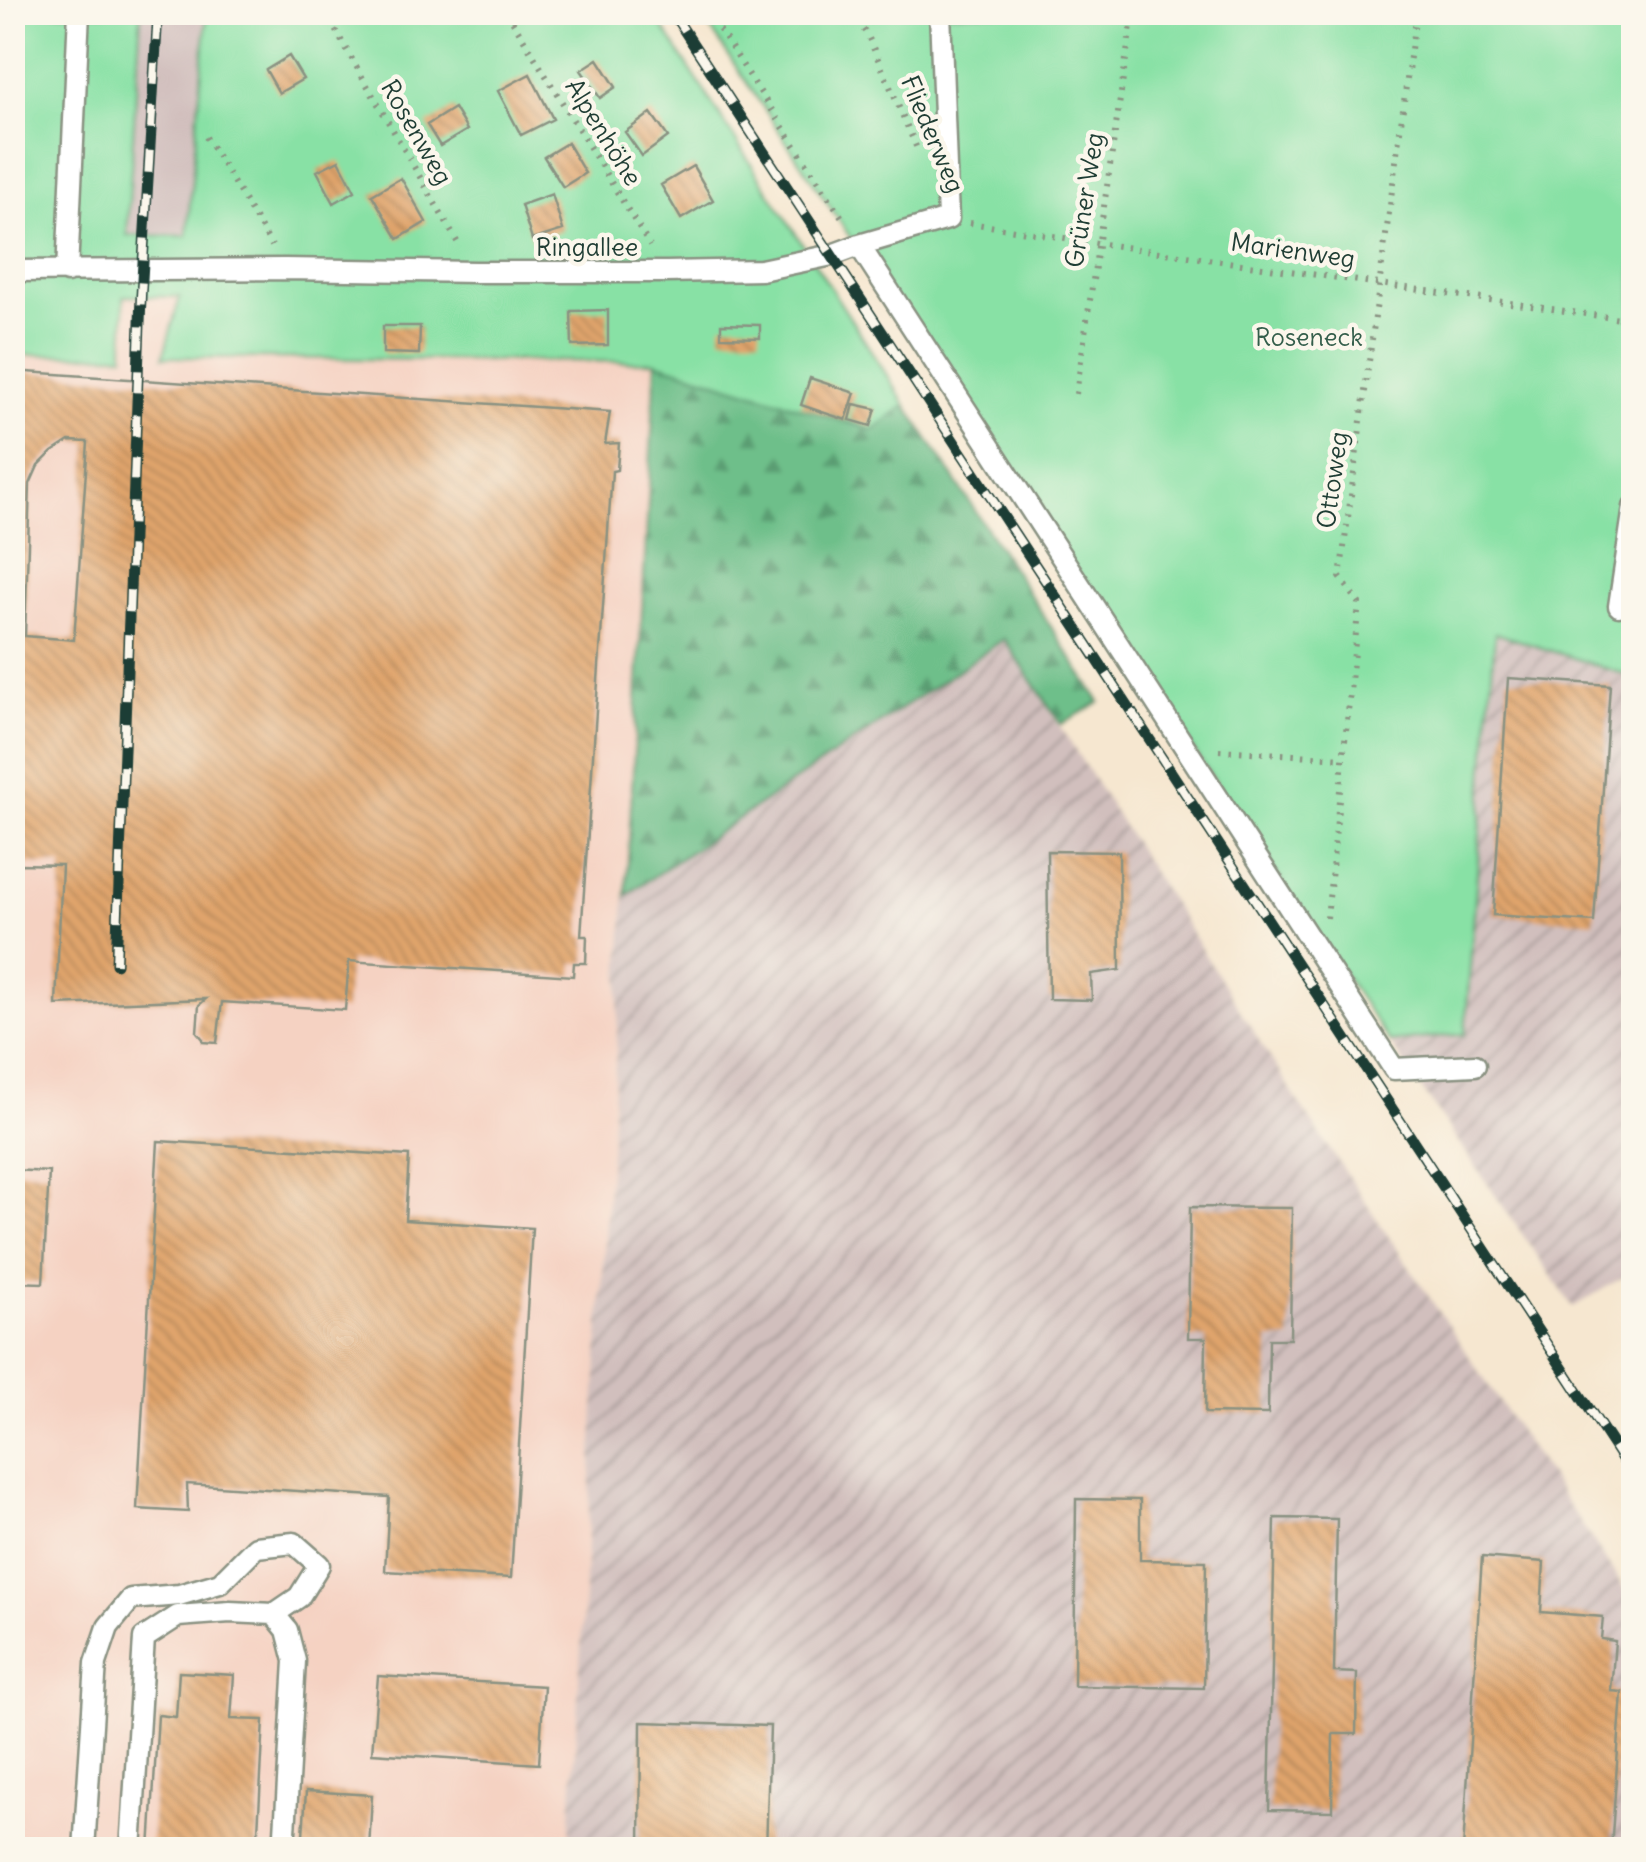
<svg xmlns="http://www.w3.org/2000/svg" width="1646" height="1862" viewBox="0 0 1646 1862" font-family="Delius,sans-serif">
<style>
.built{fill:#f5d2c2}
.industrial{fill:url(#industrial-furrows)}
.railway{fill:#d1bfbd}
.forest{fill:url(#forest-firs);stroke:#467e5f;stroke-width:2.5}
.green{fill:#88e1a5;stroke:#548f6c;stroke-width:2.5}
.building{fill:url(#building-back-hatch);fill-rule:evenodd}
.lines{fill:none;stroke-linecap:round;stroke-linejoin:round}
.lane-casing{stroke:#8a9282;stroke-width:25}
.path{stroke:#8a9282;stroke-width:6;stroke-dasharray:2.5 8;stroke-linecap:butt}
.lane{stroke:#fff;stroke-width:20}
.rail-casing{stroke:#1f3d34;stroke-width:11}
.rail{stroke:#fbf7ec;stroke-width:8;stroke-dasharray:22;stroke-linecap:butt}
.labels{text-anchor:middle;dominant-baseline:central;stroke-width:9;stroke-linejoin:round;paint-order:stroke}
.street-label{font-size:25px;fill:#1f3d34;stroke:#fbf7ec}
.park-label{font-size:25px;fill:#345e4b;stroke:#fbf7ec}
</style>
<defs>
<pattern id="industrial-furrows" width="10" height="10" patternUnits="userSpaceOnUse" patternTransform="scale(2.5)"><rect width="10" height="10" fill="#d1bfbd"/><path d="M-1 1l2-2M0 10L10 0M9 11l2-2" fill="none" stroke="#a99c9a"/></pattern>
<pattern id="forest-firs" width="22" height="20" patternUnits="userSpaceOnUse" patternTransform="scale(2.5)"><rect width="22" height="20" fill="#6ebf8a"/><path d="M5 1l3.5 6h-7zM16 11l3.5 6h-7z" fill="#5a9c72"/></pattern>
<pattern id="building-back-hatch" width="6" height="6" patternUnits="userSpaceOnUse" patternTransform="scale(2.5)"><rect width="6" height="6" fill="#e0a46c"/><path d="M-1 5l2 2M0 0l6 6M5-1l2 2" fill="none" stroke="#b5875a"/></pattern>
</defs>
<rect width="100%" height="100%" fill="#fbf7ec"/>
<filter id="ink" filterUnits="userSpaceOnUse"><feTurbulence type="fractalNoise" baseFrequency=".01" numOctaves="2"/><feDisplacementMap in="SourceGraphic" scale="20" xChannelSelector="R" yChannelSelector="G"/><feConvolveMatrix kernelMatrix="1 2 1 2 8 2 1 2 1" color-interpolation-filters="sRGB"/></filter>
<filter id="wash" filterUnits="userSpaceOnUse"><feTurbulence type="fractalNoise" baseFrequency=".0048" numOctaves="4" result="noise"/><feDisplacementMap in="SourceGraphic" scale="40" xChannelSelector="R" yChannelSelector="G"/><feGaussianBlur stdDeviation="2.25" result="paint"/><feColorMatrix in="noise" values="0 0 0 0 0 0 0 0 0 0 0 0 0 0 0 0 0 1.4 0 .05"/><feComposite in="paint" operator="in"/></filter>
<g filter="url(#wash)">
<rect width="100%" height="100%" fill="#f6e7d0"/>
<!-- built -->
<path class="built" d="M124 296 181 297 164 357 656 362 569 1849H13L12 355H123Z"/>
<!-- industrial -->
<path class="industrial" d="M1495 632 1633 677V1271L1573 1307 1389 1042 1465 1034Z
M1004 638 1297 1100 1633 1601V1849L569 1850 625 895Z"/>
<!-- railway -->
<path class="railway" d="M141 13H207L187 236 127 235Z"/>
<!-- forest -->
<path class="forest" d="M656 362 872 430 906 405 1100 702 1061 724 1004 639 626 895Z"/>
<!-- green -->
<path class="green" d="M12 13H141L127 235 187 236 207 13H654L906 405 873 430 656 362 163 357 180 297 124 296V355H13Z
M700 13H1633V677L1495 633 1465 1034 1389 1042Z"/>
<g id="blocks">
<!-- building -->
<path class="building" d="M12 12H23V28H12Z
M289 56 303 79 279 93 266 70Z
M598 59 616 87 600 98 581 70Z
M530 74 553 119 521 135 498 91Z
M454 108 467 130 440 146 427 125Z
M651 113 668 137 642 156 625 132Z
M12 126H21L20 181H12Z
M567 143 585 173 563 187 544 157Z
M339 160 355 191 334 203 317 171Z
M693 166 713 200 681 219 661 185Z
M401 178 426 222 398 239 372 195Z
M552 194 563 230 532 240 521 205Z
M608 310V345L572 346 571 311Z
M721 324 760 325V338L721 337Z
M383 326H420L419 354 383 353Z
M12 371 610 412 605 444 619 443 617 470 612 471 581 936H587L586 963H574L573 976 349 961 345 1010 222 1002 217 1043 203 1042V1039L197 1032 199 1005 206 999 56 1005 62 865 19 864 16 936H12ZM69 441 88 442 74 640 25 636 30 484 38 466 52 452Z
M810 378 855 393 846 420 801 405Z
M854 404 876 409 871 426 850 420Z
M1508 678 1610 685 1594 922 1493 915Z
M1047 851 1119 852 1120 970 1091 974 1092 1000 1049 999Z
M158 1141 409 1156 405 1220 532 1228 511 1578 385 1571 389 1497 187 1484 188 1512 137 1509Z
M12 1170 49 1172 43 1283 12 1282Z
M1190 1207 1292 1208 1290 1339H1269L1268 1414 1205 1413 1206 1338H1188Z
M1076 1499 1140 1500V1560L1206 1561 1204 1688 1074 1686Z
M1275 1518 1337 1519 1334 1672 1357 1673 1356 1734H1333L1332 1811 1269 1810Z
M1482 1557 1544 1562 1541 1612 1603 1617 1601 1639 1615 1641 1611 1691 1622 1692 1611 1850H1463Z
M179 1672 234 1675 231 1719 264 1720 257 1850H150L158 1715 176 1717Z
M378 1676 544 1686 539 1764 372 1753Z
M641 1722 770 1726 766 1850H640Z
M306 1791 372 1795 369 1850H302Z"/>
</g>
</g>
<g filter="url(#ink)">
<use href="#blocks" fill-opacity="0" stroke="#8a9282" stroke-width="2.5"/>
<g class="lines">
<!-- lane casing -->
<g class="lane-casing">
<path id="lane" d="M859 245 1394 1069 1475 1065
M12 271 285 269 475 272H667L761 270 832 255 859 245 948 219 940 12
M67 272 79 12
M1619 606 1634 507
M274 1614 287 1630 295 1661 284 1850
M84 1850 96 1663 108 1627 131 1599 179 1595 220 1583 256 1547 294 1543 319 1565 299 1597 274 1614 230 1612 178 1616 144 1638 131 1850"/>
</g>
<!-- path -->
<path class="path" d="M325 12 459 245
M507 12 650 246
M708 12 845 222
M852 12 868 36 918 151
M206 137 272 246
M970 223 1097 243 1634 321
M1076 394 1133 12
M1219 750 1343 758
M1327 918 1359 603 1340 577 1416 12"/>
<!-- lane -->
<use href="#lane" class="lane"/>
<!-- rail casing -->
<g class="rail-casing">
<path id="rail" d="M672 12 1634 1477
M116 964 141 296 158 12"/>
</g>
<!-- rail -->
<use href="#rail" class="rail"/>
</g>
</g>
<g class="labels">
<!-- street labels -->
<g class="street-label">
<text transform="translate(417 132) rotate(60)">Rosenweg</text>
<text transform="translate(604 132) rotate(58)">Alpenhöhe</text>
<text transform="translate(933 134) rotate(67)">Fliederweg</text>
<text transform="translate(1084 200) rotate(-81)">Grüner Weg</text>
<text x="587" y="247">Ringallee</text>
<text transform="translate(1293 250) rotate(8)">Marienweg</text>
<text transform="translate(1332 480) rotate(-82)">Ottoweg</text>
</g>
<!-- park labels -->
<g class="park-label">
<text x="1309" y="337">Roseneck</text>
</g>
</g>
<!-- margin -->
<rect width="1646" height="1862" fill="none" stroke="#fbf7ec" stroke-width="50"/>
</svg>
